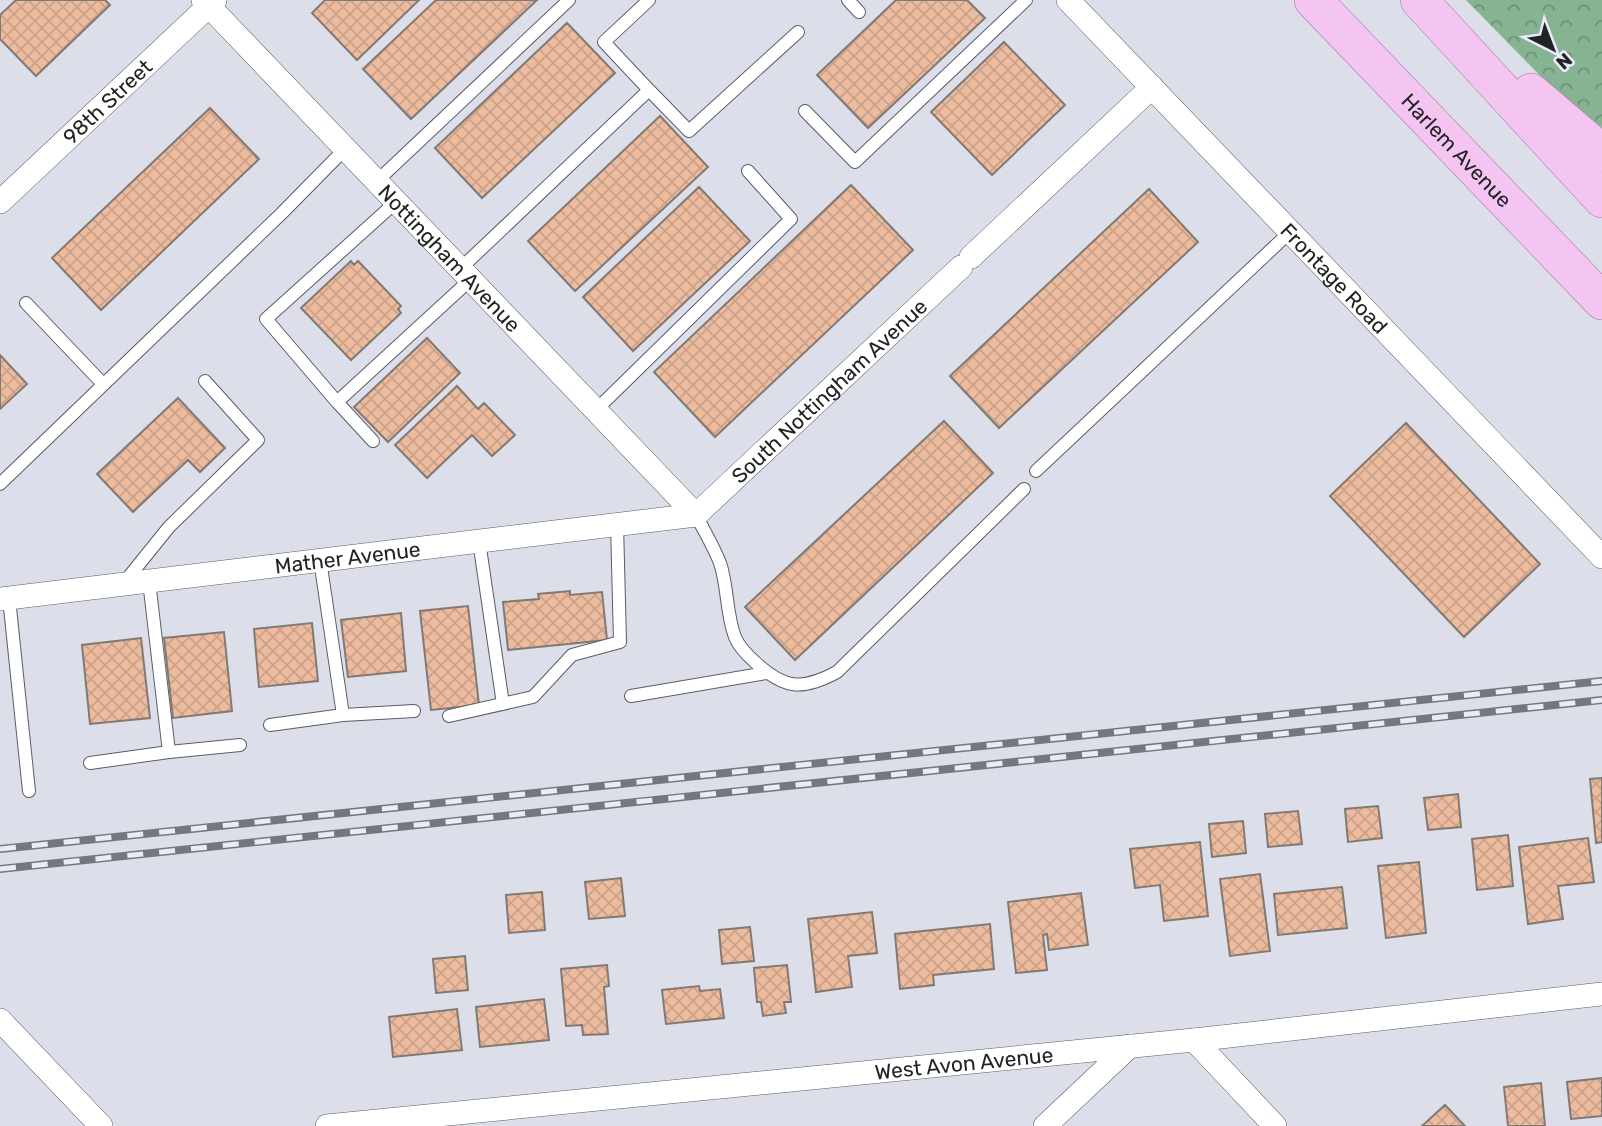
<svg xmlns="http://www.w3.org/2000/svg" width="1602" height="1126" viewBox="0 0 1602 1126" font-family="Rubik,sans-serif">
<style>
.forest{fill:url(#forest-crowns)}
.building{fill:url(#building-cross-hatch);stroke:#837973;stroke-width:2}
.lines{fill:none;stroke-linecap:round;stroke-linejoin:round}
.service-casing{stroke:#5a5c66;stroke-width:14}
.minor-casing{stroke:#5a5c66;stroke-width:24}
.primary-casing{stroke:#a773a5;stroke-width:38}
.service{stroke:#fff;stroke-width:12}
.minor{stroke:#fff;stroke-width:23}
.primary{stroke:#f5c5f2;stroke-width:37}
.rail-casing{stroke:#76777e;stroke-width:8}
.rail{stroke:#e9ebf7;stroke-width:5;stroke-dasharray:16;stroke-linecap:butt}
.labels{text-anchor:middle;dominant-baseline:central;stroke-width:5;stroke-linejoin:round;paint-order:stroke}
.street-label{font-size:21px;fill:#222327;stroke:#e9ebf7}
</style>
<defs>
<pattern id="forest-crowns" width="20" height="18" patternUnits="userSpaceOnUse" patternTransform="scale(1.75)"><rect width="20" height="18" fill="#86b391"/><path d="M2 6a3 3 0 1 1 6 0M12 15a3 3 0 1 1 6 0" fill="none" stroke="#6d9176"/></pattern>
<pattern id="building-cross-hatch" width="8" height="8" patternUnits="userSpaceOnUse" patternTransform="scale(1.75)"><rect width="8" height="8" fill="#edbc9f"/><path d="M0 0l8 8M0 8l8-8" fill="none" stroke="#cba189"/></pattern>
</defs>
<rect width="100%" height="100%" fill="#dcdee9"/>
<!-- forest -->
<path class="forest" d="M1466 0H1602V139Z"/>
<!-- building -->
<path class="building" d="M16 0H105L110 5 36 76 0 39V15Z
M325 0H419L357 60 312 13Z
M436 0H537L411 119 363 69Z
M896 0H967L985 18 868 128 817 75Z
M567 23 615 73 482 198 435 148Z
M1004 42 1065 105 992 175 931 112Z
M210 108 259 159 101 310 52 258Z
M660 116 708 167 575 291 528 241Z
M851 185 913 250 715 437 654 372Z
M699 187 750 241 633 351 583 297Z
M1149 189 1198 242 999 428 950 376Z
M351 261 354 265 358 261 401 306 398 309 401 313 351 360 301 308Z
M427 338 460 373 388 442 354 407Z
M0 355 27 384 0 409Z
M457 386 478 409 484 403 515 435 492 456 472 435 427 478 395 445Z
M178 398 225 448 200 472 188 460 133 512 97 474Z
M944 421 993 473 795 660 745 607Z
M1406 423 1540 564 1464 637 1330 496Z
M570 591V595L602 592 607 640 508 650 503 602 539 599 538 594Z
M468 606 479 705 431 710 420 611Z
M401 613 406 671 348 677 341 620Z
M312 623 318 681 259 687 254 629Z
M224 632 232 711 173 718 164 638Z
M141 638 150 718 90 724 82 645Z
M1602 778V842L1596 843 1590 779Z
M1458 794 1461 827 1428 830 1424 798Z
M1378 806 1382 838 1348 842 1345 809Z
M1298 811 1302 844 1268 847 1265 814Z
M1243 821 1246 853 1212 857 1209 824Z
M1508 835 1513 886 1477 890 1472 839Z
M1588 838 1594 882 1558 886 1563 919 1528 924 1519 847Z
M1200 842 1208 916 1164 921 1160 885 1135 888 1130 849Z
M1419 862 1426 933 1386 938 1378 866Z
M1260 874 1270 951 1230 956 1220 879Z
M621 878 625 916 589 919 585 882Z
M1342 887 1347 928 1278 935 1274 894Z
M542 892 545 930 509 933 506 895Z
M1081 893 1088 945 1049 950 1047 934 1043 935 1047 970 1016 973 1008 902Z
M872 912 877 953 848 956 852 987 816 992 808 919Z
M990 924 994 969 933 975 934 985 900 989 895 934Z
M750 927 754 961 722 964 719 930Z
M465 956 468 990 436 993 433 959Z
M607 965 609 986 604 987 608 1034 583 1035 582 1025 566 1026 561 969Z
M787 965 791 1002H784L786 1013 763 1016 761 1002H757L754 968Z
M699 986 700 991 720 989 724 1018 666 1024 662 990Z
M544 999 549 1040 480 1047 476 1007Z
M457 1009 462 1050 393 1057 389 1017Z
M1602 1078V1116L1571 1119 1567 1082Z
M1541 1083 1545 1126H1508L1504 1087Z
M1445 1105 1465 1126H1422Z"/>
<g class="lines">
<!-- service casing -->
<g class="service-casing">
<path id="service" d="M848 0 859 12
M649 90 689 131 798 32
M805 111 855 162 1026 0
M376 182 569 0
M460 269 649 90 604 42 649 0
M26 303 103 384
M337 402 266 319 396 202
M595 411 791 219 748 171
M373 441 337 402 470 280
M1036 471 1290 232
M0 484 282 213 345 149
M696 515C704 531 714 547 720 563 728 586 726 614 735 637 739 647 747 655 755 662 784 689 802 691 837 672L1024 489
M479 541 503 704
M320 560 343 715 414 711
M149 581 169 752 240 745
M123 584 169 527 258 440 205 381
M9 598 29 791
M631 696 766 673
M449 716 533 697 572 655 620 642 617 524
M270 725 343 715
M90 763 169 752"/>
</g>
<!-- minor casing -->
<g class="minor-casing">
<g id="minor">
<path id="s1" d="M203 0 696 515"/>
<path id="s2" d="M1068 0 1602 557"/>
<path id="s3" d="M0 202 215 0"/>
<path d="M971 257 1152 87"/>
<path id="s4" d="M696 515 961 267"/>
<path id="s5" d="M0 599 696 515"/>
<path d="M0 1020 101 1126"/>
<path d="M1194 1040 1275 1126"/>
<path id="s6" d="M327 1126 1194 1040 1602 994"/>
<path d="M1045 1126 1130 1046"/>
</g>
</g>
<!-- primary casing -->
<g class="primary-casing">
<g id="primary">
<path id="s7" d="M1313 0 1602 301"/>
<path d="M1419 0 1602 199"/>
<path d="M1531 92 1602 153"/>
</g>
</g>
<!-- service -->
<use href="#service" class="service"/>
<!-- minor -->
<use href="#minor" class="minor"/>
<!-- primary -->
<use href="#primary" class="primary"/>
<!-- rail casing -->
<g class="rail-casing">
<path id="rail" d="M0 849 1602 681
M0 869 1602 700"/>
</g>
<!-- rail -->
<use href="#rail" class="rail"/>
</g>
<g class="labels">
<!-- street labels -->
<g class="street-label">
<text stroke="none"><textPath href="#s3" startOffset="147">98th Street</textPath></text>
<text stroke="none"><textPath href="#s7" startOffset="208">Harlem Avenue</textPath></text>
<text stroke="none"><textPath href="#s1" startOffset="357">Nottingham Avenue</textPath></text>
<text stroke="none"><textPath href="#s2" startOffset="385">Frontage Road</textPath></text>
<text stroke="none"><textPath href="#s4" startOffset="182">South Nottingham Avenue</textPath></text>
<text stroke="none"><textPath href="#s5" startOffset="350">Mather Avenue</textPath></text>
<text stroke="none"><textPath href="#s6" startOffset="640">West Avon Avenue</textPath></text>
</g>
</g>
<!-- north arrow -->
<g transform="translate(1553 49) rotate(138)" stroke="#e9ebf7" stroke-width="5" paint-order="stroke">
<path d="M0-5L12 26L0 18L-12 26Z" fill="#222327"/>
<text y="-10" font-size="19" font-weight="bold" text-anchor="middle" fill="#222327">N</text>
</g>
</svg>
